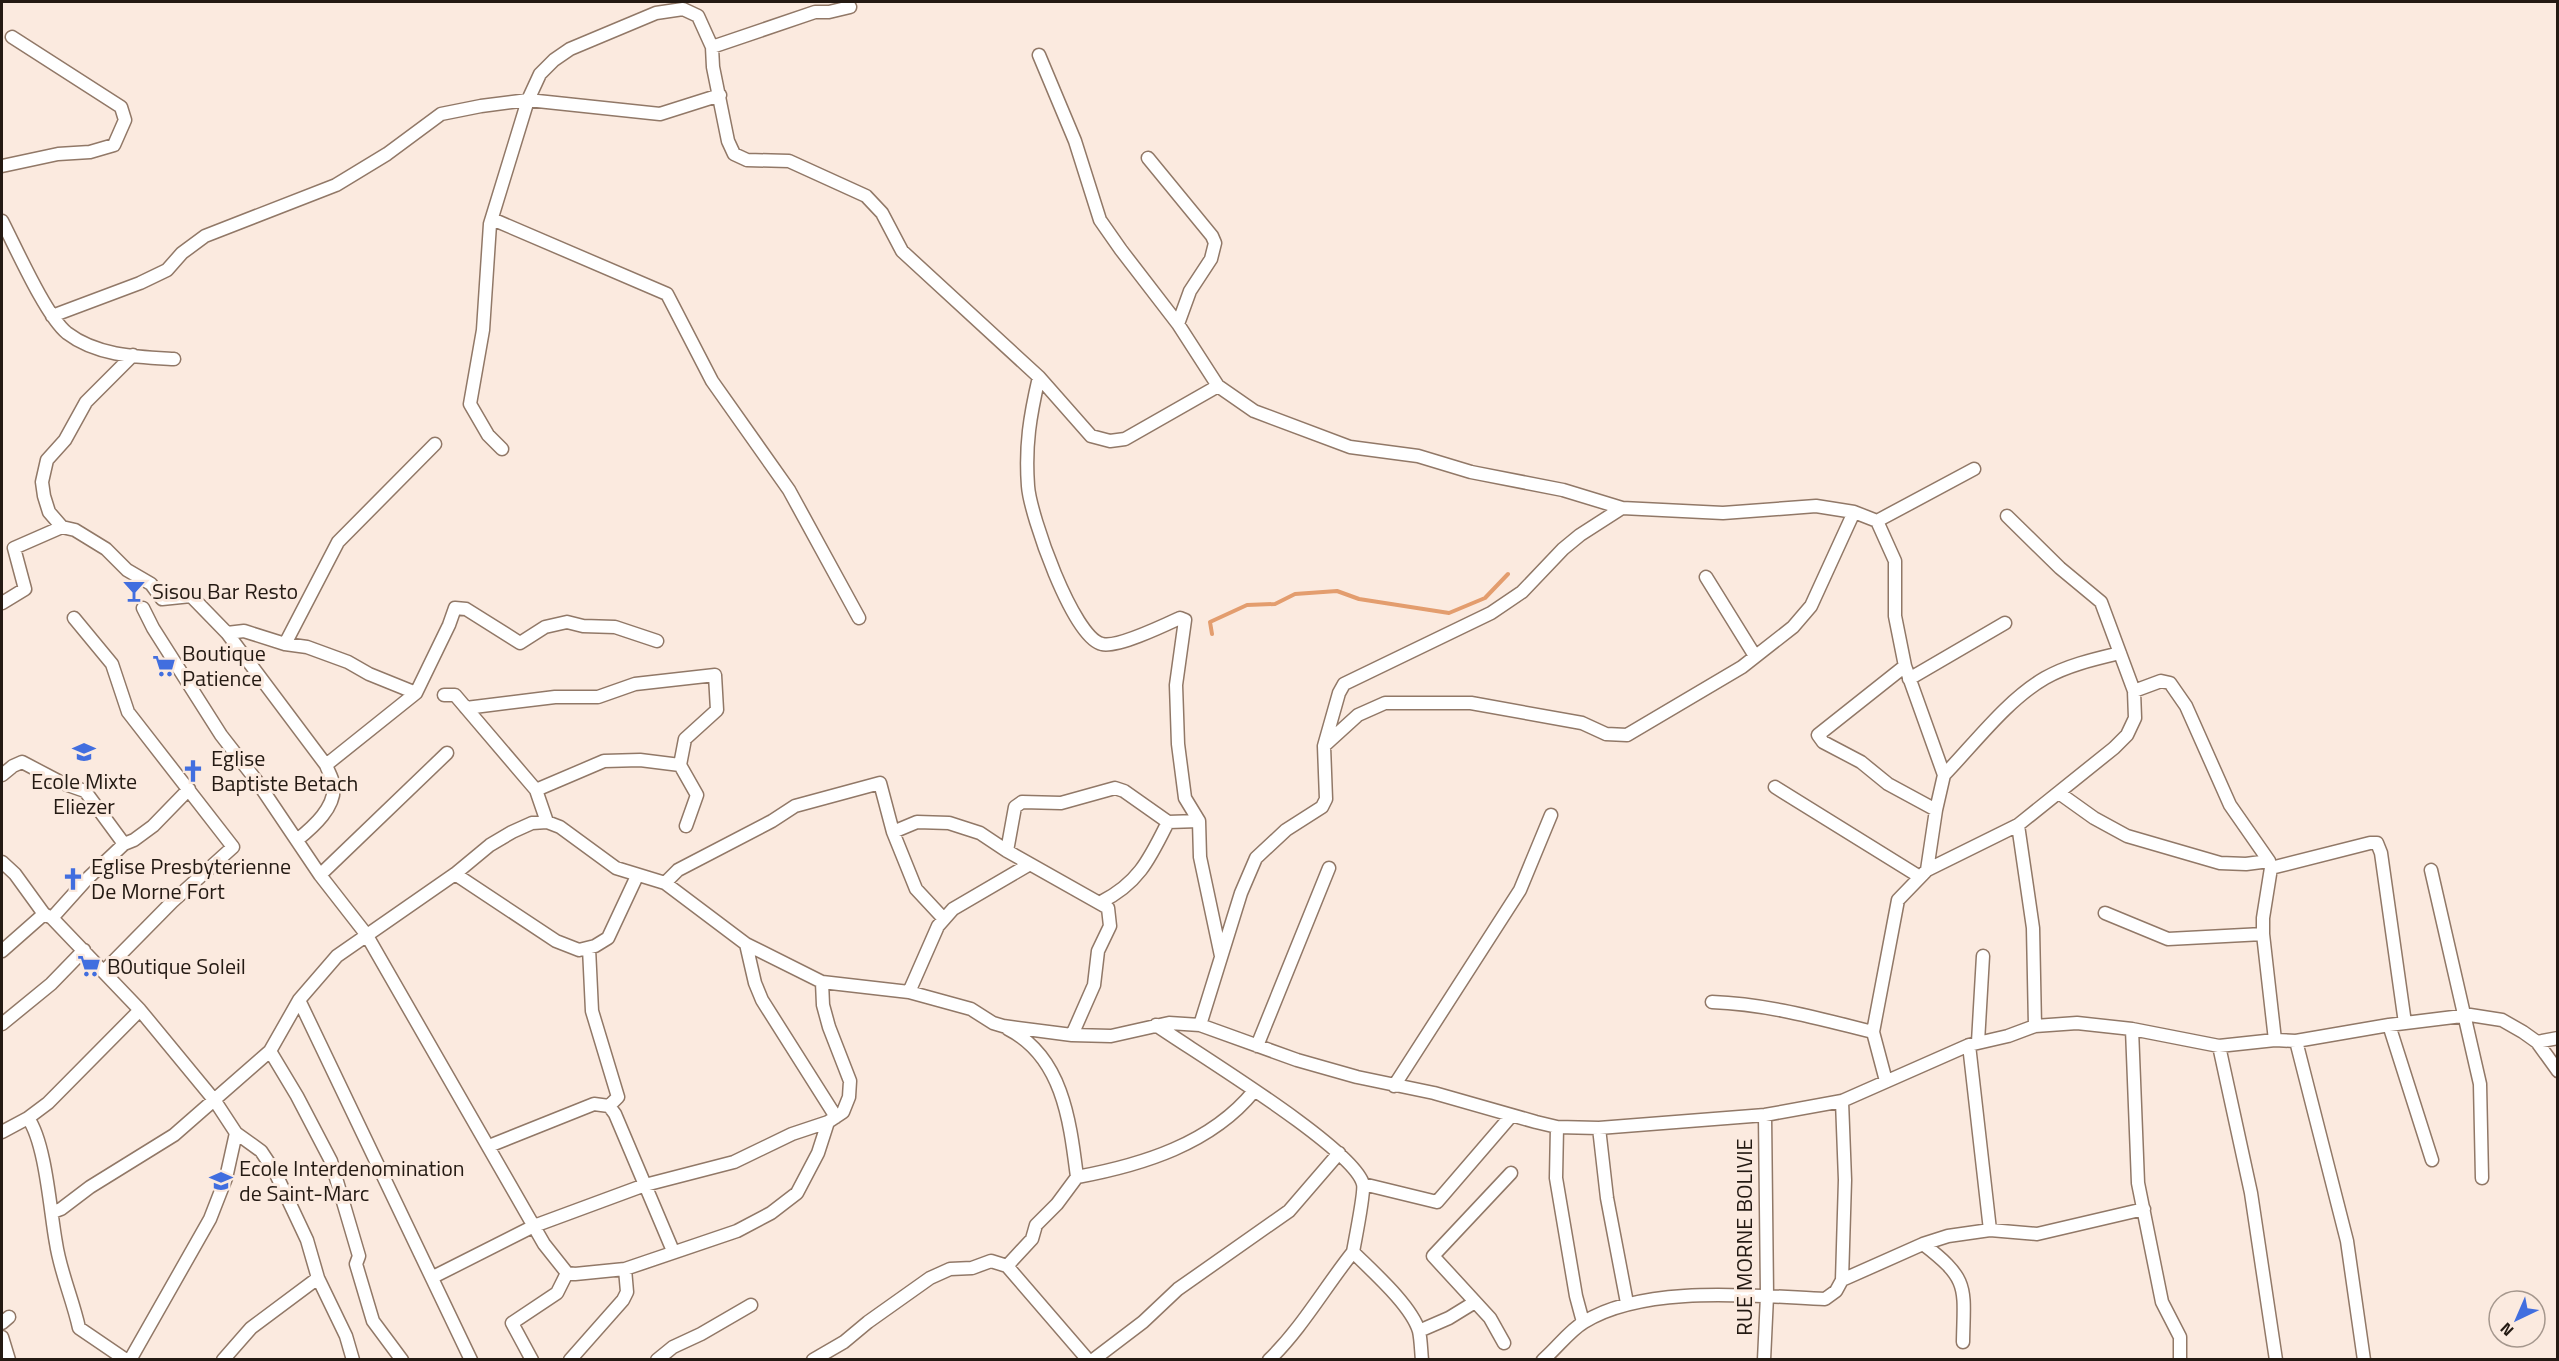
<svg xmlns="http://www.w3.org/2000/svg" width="2559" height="1361" viewBox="0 0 2559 1361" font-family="'Titillium Web',sans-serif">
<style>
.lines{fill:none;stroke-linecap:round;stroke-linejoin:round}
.stream{stroke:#e39d6e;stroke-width:4}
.minor-casing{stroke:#917867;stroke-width:15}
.minor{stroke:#fff;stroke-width:12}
.labels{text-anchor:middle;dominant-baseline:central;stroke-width:6;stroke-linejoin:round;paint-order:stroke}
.poi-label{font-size:22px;fill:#241a13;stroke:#fbeadf;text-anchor:start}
.street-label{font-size:22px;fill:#241a13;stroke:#fbeadf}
</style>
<rect width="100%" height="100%" fill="#fbeadf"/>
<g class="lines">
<!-- stream -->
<path class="stream" d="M1212 634 1210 622 1247 605 1275 604 1295 594 1337 591 1359 599 1449 613 1485 598 1508 574"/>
<!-- minor casing -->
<g class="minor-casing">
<path id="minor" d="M712 47 815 12H829L850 7
M1039 55 1075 141 1100 220 1121 250 1178 324 1218 386 1254 411 1350 447 1418 456 1471 472 1563 490 1622 508 1723 513 1816 506 1854 512 1877 521 1895 561V616L1905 666 1944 775 1936 810 1927 870
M1148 158 1212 236 1215 243 1211 259 1190 291 1178 324
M2 166 58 154 90 152 114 145 125 120 121 107 12 37
M492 219 667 294 712 381 789 490 859 618
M2 221C16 248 46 316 67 333 97 356 138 357 174 359
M52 316 140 283 167 270 182 253 205 236 336 185 387 154 441 114 481 106 528 100 660 114 720 95
M1039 377C1030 416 1025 445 1028 486 1030 515 1073 638 1102 644 1117 648 1165 625 1180 618L1185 620 1176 685 1178 744 1185 798 1199 821 1200 857 1221 956
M502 449 488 435 470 404 483 330 490 224 528 100 540 74 554 60 570 49 656 13 683 9 698 16 712 47 713 67 728 141 734 154 747 160 789 161 866 196 882 213 902 251 1039 377 1091 436 1110 441 1125 439 1218 386
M1877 521 1974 469
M62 527 49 512 44 496 42 482 47 460 65 440 86 402 133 355
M1706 577 1755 656
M2 603 25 589 14 548 62 527 75 530 106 549 127 570 151 584 162 599 191 596 227 633 244 631 285 644 307 647 348 662 369 674 416 693
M143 608 153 628 221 735 256 780 320 875 366 934 544 1244 567 1273 575 1274 625 1269 737 1231 771 1213 797 1193 818 1153 828 1122 843 1112 849 1097 850 1081 829 1027 823 1005 822 982
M74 618 112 664 128 712 233 847 172 902 104 971
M227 633 326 765C328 771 332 777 333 783 338 806 312 828 297 840
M285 644 338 542 435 444
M1905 666 1818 735 1823 742 1861 762 1888 784 1936 810
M1909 679 2005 623
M2134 691 2161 681 2170 683 2186 706 2230 805 2269 861 2271 868 2263 918V934L2275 1040
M444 695H455L536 790 547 822
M466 708 555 697H598L635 684 715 675 717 710 685 739 680 765 697 795 686 826
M1325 745 1358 715 1385 703H1471L1582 723 1606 734 1627 735 1742 667 1793 627 1811 606 1854 512
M326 765 416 693 449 625 455 608 466 609 520 643 545 627 567 622 583 626 615 627 657 641
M2 775 13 766 22 762 62 783 85 791 124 844
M1944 775C1975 743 2007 700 2045 678 2068 665 2095 659 2120 653
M1775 787 1920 877
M536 790 604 761 640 760 680 765
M2059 793 2094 818 2127 836 2220 863 2246 864 2269 861
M2018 825 2033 928 2035 1026
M893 832 917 822 949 823 980 833 1007 851 1108 908 1110 926 1098 951 1094 985 1072 1035
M1007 851 1015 807 1022 802 1061 803 1115 788 1124 791 1168 822
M2 862 15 874 44 914 52 918 140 1010 215 1101 236 1133 261 1151 275 1172 307 1240 318 1278 346 1336 353 1360
M2271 868 2370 843H2377L2381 853 2405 1023
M2431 870 2480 1084 2482 1178
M455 874 556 941 579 950 595 946 608 938 637 876
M320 875 447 753
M665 883 678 870 772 821 795 806 880 783 893 832 916 889 943 918
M1101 902C1139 883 1150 858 1168 822L1199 821
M2105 913 2168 939 2263 934
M52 918 87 879 124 844 134 840 153 826 189 789
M746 944 755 983 762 1000 836 1117
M589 948 592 1011 618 1097 609 1106
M2 951 44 914
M909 992 938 926 953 909 1030 864
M299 1000 471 1360
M1712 1002C1768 1004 1820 1019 1873 1032
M2 1024 51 984 84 950
M1156 1025C1193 1051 1354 1148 1363 1184 1365 1192 1355 1240 1353 1252 1372 1271 1411 1305 1419 1331 1421 1340 1421 1351 1422 1360
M1200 1025 1241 893 1256 858 1286 830 1322 807 1326 799 1324 746 1339 693 1344 684 1491 613 1522 592 1563 549 1580 535 1622 508
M2389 1025 2432 1160
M1008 1029C1063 1057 1070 1122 1077 1177L1057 1204 1036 1225 1032 1239 1007 1266 1088 1360
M2132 1029 2138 1183 2162 1302 2180 1337V1360
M2296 1041 2347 1241 2364 1360
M1978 1042 1983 956
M2537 1042 2558 1038
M1969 1045 1990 1230
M1257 1046 1329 868
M2219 1046 2251 1193 2276 1360
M270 1051 297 1096 331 1161 359 1256 356 1264 373 1321 402 1360
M1886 1081 1873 1032 1898 900 1927 870 2018 825 2114 748 2127 735 2135 718 2134 691 2101 602 2060 568 2007 516
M1394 1086 1520 890 1551 815
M1842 1101 1845 1180 1842 1280
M28 1118C46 1144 50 1211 56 1243 60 1271 73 1300 79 1328L126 1360
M1557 1127 1556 1178 1576 1296 1583 1322
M1599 1128 1607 1198 1627 1303
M2 1132 28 1118 48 1103 140 1010
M489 1146 594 1104 609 1106 615 1114 673 1251
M1077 1177C1142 1165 1211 1144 1254 1091
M1363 1184 1437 1202 1511 1116
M53 1212 61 1209 90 1187 174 1135 270 1051 299 1000 337 956 455 874 490 845 512 832 532 823 547 822 560 827 616 868 665 883 746 944 822 982 909 992 971 1009 993 1023 1003 1026 1072 1035 1111 1036 1169 1023 1200 1025 1297 1060 1357 1077 1434 1093 1536 1122 1557 1127 1599 1128 1765 1115 1842 1101 1969 1045 2008 1036 2035 1026 2077 1023 2132 1029 2219 1046 2275 1040 2296 1041 2389 1025 2470 1015 2502 1020 2523 1032 2537 1042 2558 1071
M1923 1244C1970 1280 1964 1287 1963 1342
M433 1277 534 1226 645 1185 734 1162 792 1134 828 1122
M2 1323 9 1317
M1419 1331 1449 1318 1475 1302
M2 1337 9 1360
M1504 1343 1490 1318 1433 1256 1511 1173
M130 1360 210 1219 226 1178 236 1133
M223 1360 251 1328 318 1278
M532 1360 512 1323 557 1293 567 1273
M570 1360 623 1300 627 1292 625 1269
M657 1360 673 1347 701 1334 751 1305
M813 1360 844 1342 868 1322 930 1278 950 1269 972 1268 991 1261 1007 1266
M1093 1360 1143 1322 1178 1289 1289 1211 1339 1153
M1269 1360C1302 1328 1325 1287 1353 1252
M1543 1360C1557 1348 1569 1331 1584 1322 1645 1284 1755 1296 1825 1299L1836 1291 1842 1280 1923 1244 1948 1236 1990 1230 2037 1234 2144 1209
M1764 1360 1767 1296 1765 1115"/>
</g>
<!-- minor -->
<use href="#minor" class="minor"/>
</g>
<!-- icons -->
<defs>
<g id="bar-bare" transform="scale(1.8)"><path d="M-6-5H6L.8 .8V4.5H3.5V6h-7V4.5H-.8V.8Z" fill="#416edf" stroke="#fbeadf" stroke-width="2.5" paint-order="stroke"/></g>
<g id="supermarket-bare" transform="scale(1.8)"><path d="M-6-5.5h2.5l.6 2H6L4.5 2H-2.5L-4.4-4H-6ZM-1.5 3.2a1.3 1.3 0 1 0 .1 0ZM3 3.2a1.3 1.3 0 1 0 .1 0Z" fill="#416edf" stroke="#fbeadf" stroke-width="2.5" paint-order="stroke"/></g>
<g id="school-bare" transform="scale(1.8)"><path d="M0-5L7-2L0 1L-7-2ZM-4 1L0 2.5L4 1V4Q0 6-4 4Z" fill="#416edf" stroke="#fbeadf" stroke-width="2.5" paint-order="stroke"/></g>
<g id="church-bare" transform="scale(1.8)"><path d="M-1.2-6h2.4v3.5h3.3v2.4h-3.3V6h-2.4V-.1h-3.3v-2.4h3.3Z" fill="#416edf" stroke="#fbeadf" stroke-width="2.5" paint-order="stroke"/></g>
</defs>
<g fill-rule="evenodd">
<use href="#bar-bare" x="134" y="591"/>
<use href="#supermarket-bare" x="164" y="666"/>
<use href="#school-bare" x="84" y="752"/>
<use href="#church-bare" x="193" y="771"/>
<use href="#church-bare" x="73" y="879"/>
<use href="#supermarket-bare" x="89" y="966"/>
<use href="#school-bare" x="221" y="1181"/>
</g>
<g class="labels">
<!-- poi labels -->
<g class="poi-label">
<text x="152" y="591">Sisou Bar Resto</text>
<text x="182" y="653">Boutique<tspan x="182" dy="25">Patience</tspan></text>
<text x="211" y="758">Eglise<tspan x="211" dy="25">Baptiste Betach</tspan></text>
<text x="84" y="781" text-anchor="middle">Ecole Mixte<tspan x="84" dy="25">Eliezer</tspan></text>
<text x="91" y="866">Eglise Presbyterienne<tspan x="91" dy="25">De Morne Fort</tspan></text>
<text x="107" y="966">B0utique Soleil</text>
<text x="239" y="1168">Ecole Interdenomination<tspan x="239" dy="25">de Saint-Marc</tspan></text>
</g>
<!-- street labels -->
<g class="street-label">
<text transform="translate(1744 1237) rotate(-90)">RUE MORNE BOLIVIE</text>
</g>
</g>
<!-- border -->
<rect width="2559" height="1361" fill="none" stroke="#241a13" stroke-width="6"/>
<!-- north arrow -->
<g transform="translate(2517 1319) rotate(224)"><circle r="28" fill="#fbeadf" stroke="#a5978d" stroke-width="1.5"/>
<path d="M0-4.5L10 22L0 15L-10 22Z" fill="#416edf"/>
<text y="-9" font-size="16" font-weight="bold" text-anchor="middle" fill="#241a13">N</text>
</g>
</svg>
